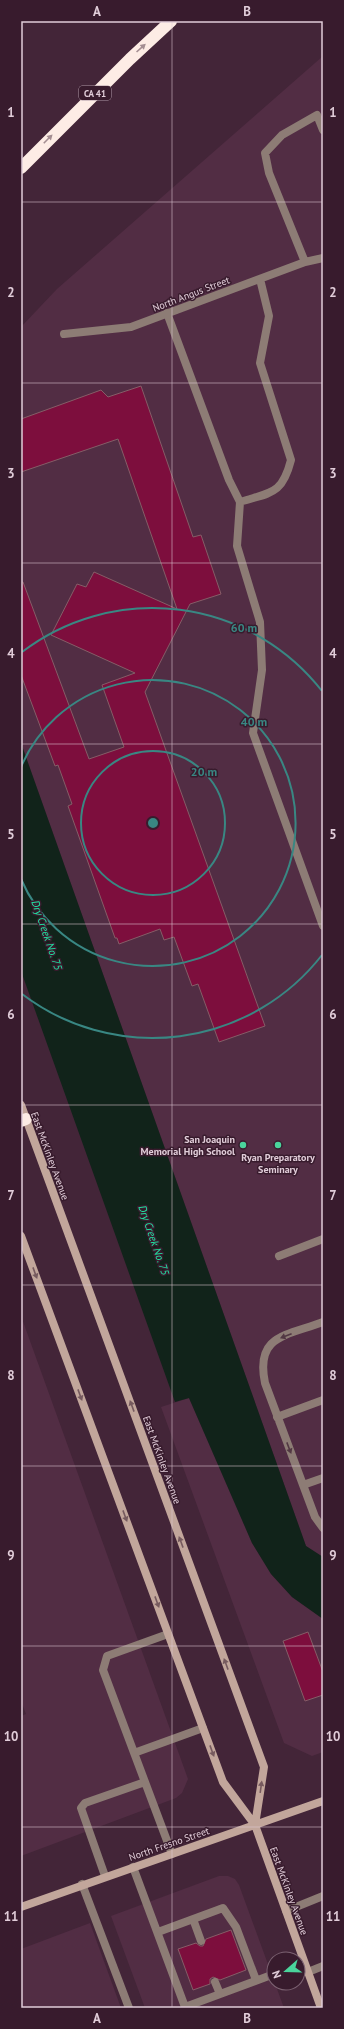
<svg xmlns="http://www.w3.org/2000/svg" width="344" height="2029" viewBox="0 0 344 2029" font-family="'PT Sans',sans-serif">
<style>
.built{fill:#522d44}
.water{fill:#11231a}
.building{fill:#7d0e3d;stroke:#855d67}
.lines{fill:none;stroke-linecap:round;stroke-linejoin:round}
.service{stroke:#8d7c75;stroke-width:8}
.secondary{stroke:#c2a69b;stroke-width:8}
.motorway{stroke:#fdece5;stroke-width:12}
.oneway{fill:#a48e92}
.oneway2{fill:#765a5e}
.oneway3{fill:#523843}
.grid{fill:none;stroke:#e1cdd9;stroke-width:1;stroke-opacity:0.55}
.ring{fill:none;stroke:#398783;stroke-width:2}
.poi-dot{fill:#4ad49c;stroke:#381b2d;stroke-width:1.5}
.labels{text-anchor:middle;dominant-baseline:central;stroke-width:3;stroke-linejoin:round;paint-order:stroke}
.shield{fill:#381b2d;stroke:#ae98a5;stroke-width:1}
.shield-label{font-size:9px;font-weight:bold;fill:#e1cdd9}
.street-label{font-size:10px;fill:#e1cdd9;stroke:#381b2d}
.poi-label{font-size:10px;font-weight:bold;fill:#e1cdd9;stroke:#381b2d;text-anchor:end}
.water-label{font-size:11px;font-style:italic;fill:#1fe9a5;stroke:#381b2d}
.centre{fill:#398783;stroke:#381b2d;stroke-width:2}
.ring-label{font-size:12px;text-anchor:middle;font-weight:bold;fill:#398783;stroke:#381b2d;stroke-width:3;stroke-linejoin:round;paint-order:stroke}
.neatline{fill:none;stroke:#e1cdd9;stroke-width:1.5}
.grid-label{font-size:13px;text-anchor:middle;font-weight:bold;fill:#e1cdd9}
</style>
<rect width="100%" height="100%" fill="#432538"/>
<!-- built -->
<path class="built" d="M323 56V1557L306 1546 21 743V327L57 289Z
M21 1316 188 1779 182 1793 176 1798 21 1856V1716L26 1714 21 1701Z
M189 1398 252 1543 271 1574 292 1597 323 1619V1752L312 1756 284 1743 161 1407Z
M219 1876H228L235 1879 239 1885 284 2008H145L111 1916Z
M90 1923 121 2008H21V1949Z"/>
<!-- water -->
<path class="water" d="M21 743 306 1546 323 1557V1619L292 1597 271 1574 252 1543 189 1398 175 1402 21 971Z"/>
<!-- building -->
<path class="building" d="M141 386 193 537 201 535 221 594 190 604 145 692 265 1026 219 1042 198 984 192 986 174 937 164 940 160 929 119 944 117 938H115L68 806 72 804 58 765 55 766 21 675V582H23L89 759 124 747 102 685 135 673 51 635 77 584 86 587 94 572 177 609 118 439 21 472V419L101 390 108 397Z
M308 1632 323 1672V1695L305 1701 283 1641Z
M231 1930 246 1970 220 1980 213 1977 210 1979V1984L193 1990 178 1949 196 1943 200 1946H203L206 1939Z"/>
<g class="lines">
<!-- service -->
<path class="service" d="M305 262 269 173 265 153 282 135 317 115 323 130
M260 279 269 316 260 363 291 460C282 495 271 492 240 502L237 546 260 622 262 670 253 733 323 926
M167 313 229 480 240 502
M64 334 131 327 305 262 323 258
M279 1256 323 1239
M323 1322C286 1336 255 1335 265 1383L315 1517 323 1528
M277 1417 323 1400
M303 1485 323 1478
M168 1634 107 1656 103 1670 172 1854
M134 1753 203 1728
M133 1867 185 2007 274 1974
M105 1876 81 1808 85 1803 145 1782
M82 1884 129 2008
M286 1911 323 1896
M193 1919 201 1941
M158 1932 223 1908 236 1927 256 1980
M308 1972 323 1966
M215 1982 220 1994"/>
<!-- secondary -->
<path class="secondary" d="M21 1105 264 1767 255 1825
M21 1236 223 1782 255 1825 321 2008
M21 1907 323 1801"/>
<!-- motorway -->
<path class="motorway" d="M21 168 130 59 171 21
M21 1121 26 1119"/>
</g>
<!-- one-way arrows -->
<defs><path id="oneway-solid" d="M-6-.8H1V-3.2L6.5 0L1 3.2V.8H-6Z"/></defs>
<g class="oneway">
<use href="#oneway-solid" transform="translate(141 48) rotate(-42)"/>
<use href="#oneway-solid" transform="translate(48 139) rotate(-45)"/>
</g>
<g class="oneway2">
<use href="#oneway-solid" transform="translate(35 1273) rotate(70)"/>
<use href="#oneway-solid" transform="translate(80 1395) rotate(70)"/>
<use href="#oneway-solid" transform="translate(132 1406) rotate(-110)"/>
<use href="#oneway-solid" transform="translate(125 1516) rotate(70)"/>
<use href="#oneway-solid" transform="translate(181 1542) rotate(-110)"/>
<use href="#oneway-solid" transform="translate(157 1602) rotate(70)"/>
<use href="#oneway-solid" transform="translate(226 1664) rotate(-110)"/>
<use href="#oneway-solid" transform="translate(212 1751) rotate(70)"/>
<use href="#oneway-solid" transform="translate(261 1787) rotate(-82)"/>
</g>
<g class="oneway3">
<use href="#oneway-solid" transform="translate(286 1336) rotate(159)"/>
<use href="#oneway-solid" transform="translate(289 1448) rotate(69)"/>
</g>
<!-- grid -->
<path class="grid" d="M172 21V2008M21 202H323M21 383H323M21 563H323M21 744H323M21 924H323M21 1105H323M21 1285H323M21 1466H323M21 1646H323M21 1827H323"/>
<!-- distance rings -->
<g class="ring">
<circle cx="153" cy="823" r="72"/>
<path d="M21 767A143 143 0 1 1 21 879"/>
<path d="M322 955A215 215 0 0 1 22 994M22 652A215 215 0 0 1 322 691"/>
</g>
<!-- markers -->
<g class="poi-dot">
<circle cx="243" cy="1145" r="4"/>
<circle cx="278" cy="1145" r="4"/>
</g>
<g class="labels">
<!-- shield labels -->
<rect class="shield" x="79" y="86" width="32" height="14" rx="3"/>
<g class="shield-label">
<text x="95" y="93">CA 41</text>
</g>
<!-- street labels -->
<g class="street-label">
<text transform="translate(191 294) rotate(-21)">North Angus Street</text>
<text transform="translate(50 1156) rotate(70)">East McKinley Avenue</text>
<text transform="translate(162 1460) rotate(70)">East McKinley Avenue</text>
<text transform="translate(169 1844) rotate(-19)">North Fresno Street</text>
<text transform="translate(289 1891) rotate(70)">East McKinley Avenue</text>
</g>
<!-- poi labels -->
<g class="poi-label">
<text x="235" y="1139">San Joaquin<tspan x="235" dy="12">Memorial High School</tspan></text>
<text x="278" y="1157" text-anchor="middle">Ryan Preparatory<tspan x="278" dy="12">Seminary</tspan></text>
</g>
<!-- water labels -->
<g class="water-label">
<text transform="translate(47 935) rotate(71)">Dry Creek No. 75</text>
<text transform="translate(154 1240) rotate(71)">Dry Creek No. 75</text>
</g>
</g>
<circle cx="153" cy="823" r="6" class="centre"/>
<g class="ring-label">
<text x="244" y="632">60 m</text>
<text x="254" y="726">40 m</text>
<text x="204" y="776">20 m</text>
</g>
<!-- border -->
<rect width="344" height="2029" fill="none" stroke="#381b2d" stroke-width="44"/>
<!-- north arrow -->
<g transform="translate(286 1971) rotate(250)"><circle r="19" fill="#381b2d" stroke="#7c6272"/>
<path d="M0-3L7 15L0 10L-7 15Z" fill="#4ad49c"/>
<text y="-6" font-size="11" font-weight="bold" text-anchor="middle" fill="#e1cdd9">N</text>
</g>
<rect x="22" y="22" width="300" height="1985" class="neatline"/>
<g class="grid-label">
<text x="97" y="16">A</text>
<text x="247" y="16">B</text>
<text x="11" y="117">1</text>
<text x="333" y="117">1</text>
<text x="11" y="297">2</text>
<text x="333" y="297">2</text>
<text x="11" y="478">3</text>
<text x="333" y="478">3</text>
<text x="11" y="658">4</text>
<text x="333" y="658">4</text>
<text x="11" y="839">5</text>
<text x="333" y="839">5</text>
<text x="11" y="1019">6</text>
<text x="333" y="1019">6</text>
<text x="11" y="1200">7</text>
<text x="333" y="1200">7</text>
<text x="11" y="1380">8</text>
<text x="333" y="1380">8</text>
<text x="11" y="1560">9</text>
<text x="333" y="1560">9</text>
<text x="11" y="1741">10</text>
<text x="333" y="1741">10</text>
<text x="11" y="1921">11</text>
<text x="333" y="1921">11</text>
<text x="97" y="2023">A</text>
<text x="247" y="2023">B</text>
</g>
</svg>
